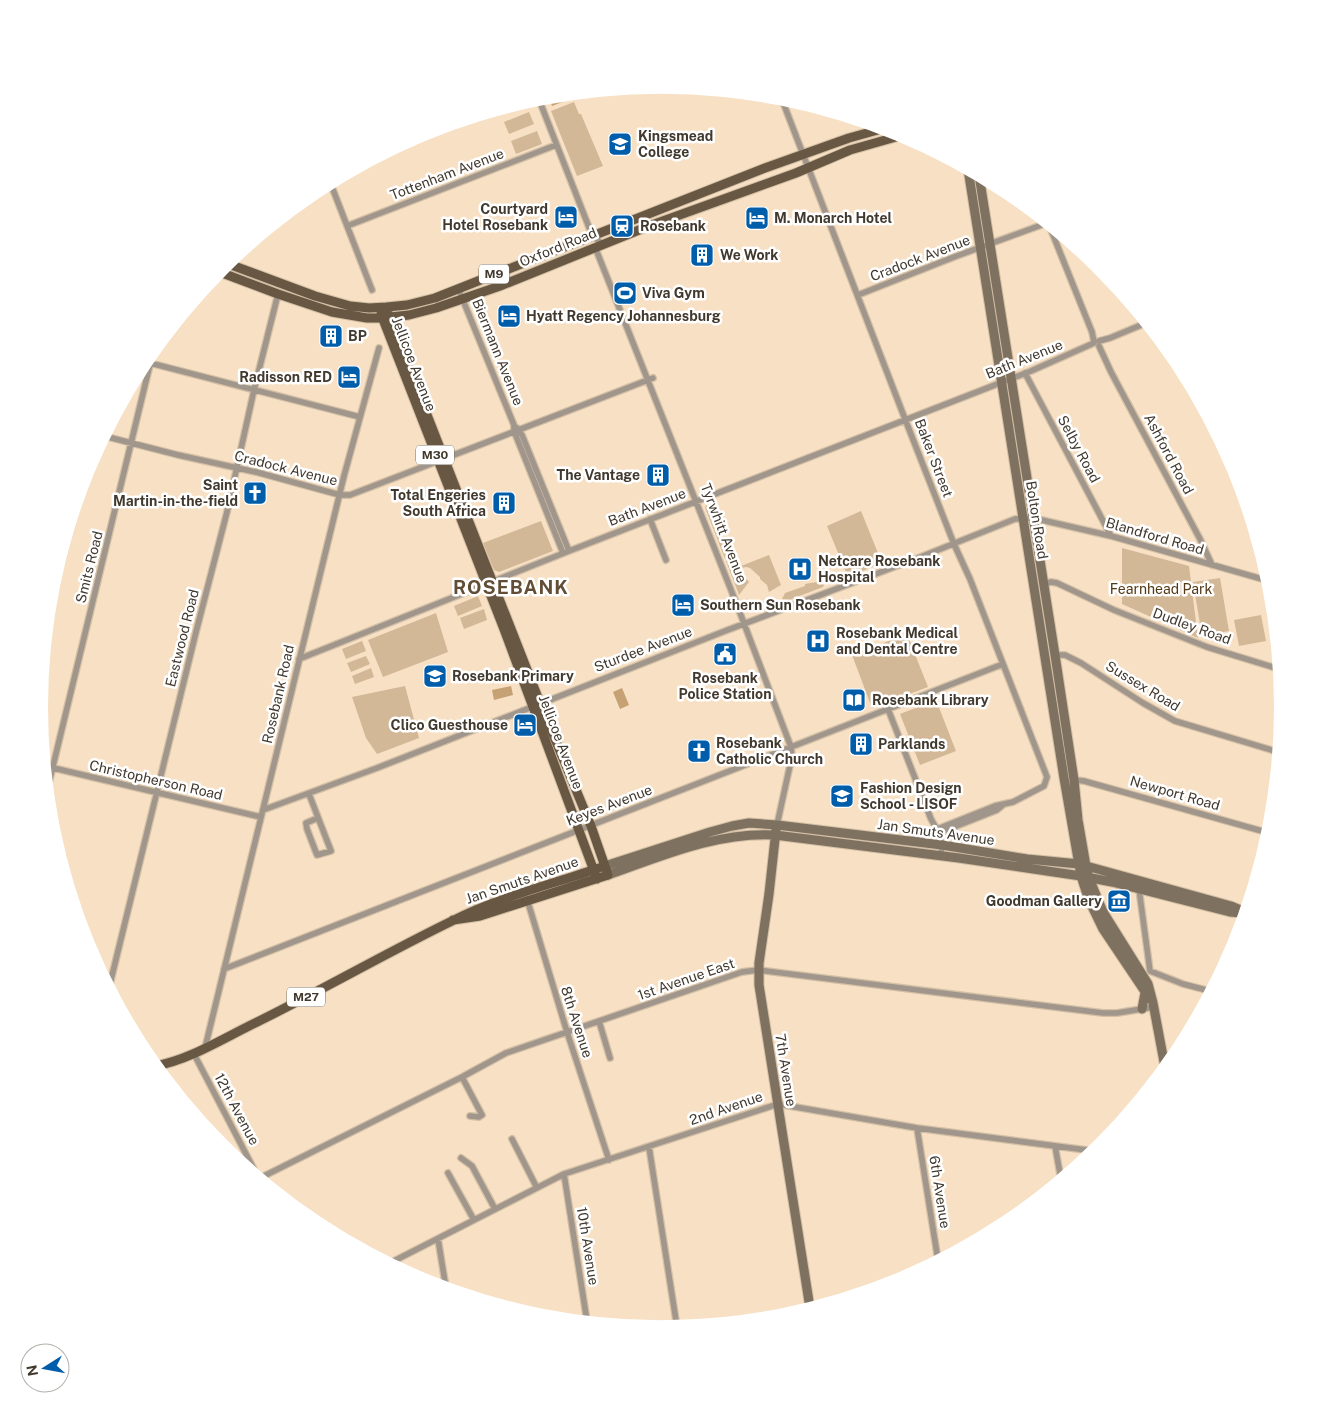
<svg xmlns="http://www.w3.org/2000/svg" width="1321" height="1413" viewBox="0 0 1321 1413" font-family="'Public Sans',sans-serif">
<style>
.green{fill:#d3b897}
.water{fill:#c5a174}
.lines{fill:none;stroke-linecap:round;stroke-linejoin:round}
.street-casing{stroke:#d3bfa5;stroke-width:8}
.secondary-casing{stroke:#d3bfa5;stroke-width:11}
.primary-casing{stroke:#d3bfa5;stroke-width:11}
.street{stroke:#a0968b;stroke-width:5.5}
.secondary{stroke:#7f7160;stroke-width:9}
.primary{stroke:#685742;stroke-width:9}
.labels{text-anchor:middle;dominant-baseline:central;stroke-width:5;stroke-linejoin:round;paint-order:stroke}
.shield{fill:#fff;stroke:#7b746d;stroke-width:1}
.shield-label{font-size:12px;font-weight:bold;fill:#42392e}
.poi-label{font-size:14px;font-weight:bold;fill:#42392e;stroke:#fff;text-anchor:start}
.street-label{font-size:14px;fill:#42392e;stroke:#fff}
.park-label{font-size:14px;fill:#523814;stroke:#fff}
.district-label{font-size:19px;font-weight:bold;letter-spacing:1px;fill:#624e36;stroke:#fff}
</style>
<rect width="100%" height="100%" fill="#f7e0c3"/>
<!-- green -->
<path class="green" d="M574 102 579 114H581L603 166 577 176 551 111Z
M529 112 534 124 509 134 504 122Z
M537 131 542 144 516 154 511 141Z
M707 505 728 557 725 559 706 510 705 507Z
M861 511 882 563 848 577 827 526Z
M541 521 553 551 499 572 494 570 483 543Z
M1122 548 1189 566 1198 638 1122 604Z
M769 555 781 585 769 592 767 585 760 579V577L750 568 746 567 742 568 741 566Z
M729 560 732 572 734 571 737 580H740L744 576 749 582 739 595 726 561Z
M1220 578 1229 631 1202 636 1193 582Z
M817 582 824 585 823 587 784 602 782 599 785 593 805 586V584Z
M478 596 482 606 458 616 454 606Z
M484 609 487 620 464 629 460 618Z
M436 613 448 652 383 677 368 640Z
M1261 615 1266 641 1239 646 1234 620Z
M907 634 928 687 872 708 852 655Z
M362 641 366 651 346 659 342 649Z
M366 656 370 664 351 672 347 663Z
M371 668 374 677 355 684 352 676Z
M405 686 419 738 377 754 366 738 352 697Z
M936 700 956 751 920 765 900 714Z"/>
<!-- water -->
<path class="water" d="M568 94 570 99 552 106 548 96Z
M511 686 513 695 494 700 492 690Z
M622 688 629 705 620 709 613 692Z"/>
<g class="lines">
<!-- street casing -->
<g class="street-casing">
<path id="street" d="M538 97 592 235 602 244
M781 97 905 419 954 544 970 579 1047 777 1044 786 1013 802 995 806 910 840
M330 182 372 290
M1049 225 1092 332 1094 342
M347 226 556 145
M595 247 737 605 791 747 792 756 777 825
M458 288 514 425V431L563 553
M858 295 954 257 1047 223
M1099 341 1110 338 1146 323
M1099 346 1111 372 1200 539 1212 565
M150 363 360 417
M1025 373 1111 536
M517 428 522 435 569 551
M104 436 178 455 256 472 340 495H350L653 378
M650 519 666 560
M1044 584 1051 582 1057 583 1114 610 1207 647 1279 669
M1055 655H1065L1081 663 1143 703 1175 721 1278 752
M299 659 569 551 1031 371 1094 343
M888 709 931 819C939 833 943 838 941 856
M45 766 261 817
M1074 780 1084 781 1269 833
M47 791 154 348
M309 794 331 851 317 855 307 829 306 823 318 818
M263 810 377 768 725 631 918 558 1015 519 1033 518 1111 536 1269 581
M939 833 997 810 1003 805
M1139 889 1150 971 1183 984 1210 991
M527 899 567 1032 609 1160
M224 969 1003 664
M109 988 196 632 227 512 254 390 278 294
M599 1021 610 1058
M205 1048 344 476 379 348
M194 1054 258 1177
M462 1077 482 1115 479 1117 470 1116
M917 1128 938 1260
M512 1139 537 1188
M1055 1146 1061 1179
M649 1147 677 1327
M461 1158 472 1166 495 1209
M448 1173 474 1220
M564 1174 587 1321
M260 1178 462 1077 506 1053 742 972 758 970 1103 1013H1117L1154 1007
M438 1239 446 1288
M390 1263 564 1174 778 1104 917 1128 1094 1151"/>
</g>
<!-- secondary casing -->
<g class="secondary-casing">
<path id="secondary" d="M968 169 1064 778 1081 876 1089 900 1103 929 1150 999
M979 175 1055 655 1074 780 1078 820 1086 866 1089 878 1103 912 1148 984 1153 1003 1165 1067
M776 830 769 894 759 963V985L810 1308
M605 866 710 832 732 826 749 823 777 825 942 845 1027 859 1079 864 1231 906 1245 912
M608 875C662 856 716 832 775 835L959 858 1081 876 1112 882 1230 912 1242 913
M1142 1009 1145 993"/>
</g>
<!-- primary casing -->
<g class="primary-casing">
<path id="primary" d="M226 263 315 296 350 306 369 308 387 307 407 305 435 298 765 168 849 138 885 128
M217 271 278 294 332 312 367 318H381L409 315 436 308 500 286 649 226 796 173 850 150 903 135
M387 307 389 318 540 703 591 826 608 875 480 916 453 920
M381 314 504 629 597 879
M155 1066C188 1060 219 1041 249 1026 317 993 384 954 452 921 499 897 550 885 599 868"/>
</g>
<!-- street -->
<use href="#street" class="street"/>
<!-- secondary -->
<use href="#secondary" class="secondary"/>
<!-- primary -->
<use href="#primary" class="primary"/>
</g>
<!-- icons -->
<defs>
<g id="school-square" transform="scale(1.25)"><rect x="-9" y="-9" width="18" height="18" rx="4" fill="#005daa" stroke="#fff"/><path d="M0-5L7-2L0 1L-7-2ZM-4 1L0 2.5L4 1V4Q0 6-4 4Z" fill="#fff"/></g>
<g id="hotel-square" transform="scale(1.25)"><rect x="-9" y="-9" width="18" height="18" rx="4" fill="#005daa" stroke="#fff"/><path d="M-6-4.5h1.5V1H6V5H4.5V3h-9V5H-6ZM-4 0a1.8 1.8 0 1 1 3.6 0ZM.5 0V-2.5h3Q6-2.5 6 0Z" fill="#fff"/></g>
<g id="station-square" transform="scale(1.25)"><rect x="-9" y="-9" width="18" height="18" rx="4" fill="#005daa" stroke="#fff"/><path d="M-3-6H3Q5-6 5-4V2Q5 4 3 4L4.5 6H3L1.5 4h-3L-3 6H-4.5L-3 4Q-5 4-5 2V-4Q-5-6-3-6ZM-3.5-4v3h7v-3ZM-3.5 1v1.5H-2V1ZM2 1v1.5H3.5V1Z" fill="#fff"/></g>
<g id="building-square" transform="scale(1.25)"><rect x="-9" y="-9" width="18" height="18" rx="4" fill="#005daa" stroke="#fff"/><path d="M-4-6H4V6H1V3H-1V6H-4ZM-2.5-4.3h1.7v1.8h-1.7ZM.8-4.3h1.7v1.8H.8ZM-2.5-1h1.7V.8h-1.7ZM.8-1h1.7V.8H.8Z" fill="#fff"/></g>
<g id="stadium-square" transform="scale(1.25)"><rect x="-9" y="-9" width="18" height="18" rx="4" fill="#005daa" stroke="#fff"/><path d="M0-5a6.5 5 0 1 0 0 10a6.5 5 0 1 0 0-10ZM-3.5-1.8h7v3.6h-7Z" fill="#fff"/></g>
<g id="church-square" transform="scale(1.25)"><rect x="-9" y="-9" width="18" height="18" rx="4" fill="#005daa" stroke="#fff"/><path d="M-1.2-6h2.4v3.5h3.3v2.4h-3.3V6h-2.4V-.1h-3.3v-2.4h3.3Z" fill="#fff"/></g>
<g id="hospital-square" transform="scale(1.25)"><rect x="-9" y="-9" width="18" height="18" rx="4" fill="#005daa" stroke="#fff"/><path d="M-5-5h3v3.5h4V-5h3V5h-3V1.5h-4V5h-3Z" fill="#fff"/></g>
<g id="civic-square" transform="scale(1.25)"><rect x="-9" y="-9" width="18" height="18" rx="4" fill="#005daa" stroke="#fff"/><path d="M-.6-6.5H3V-4.5H.6V-3L4-1V1h2V6H-6V1h2V-1L-.6-3ZM-1.2 2.5V6h2.4V2.5Z" fill="#fff"/></g>
<g id="library-square" transform="scale(1.25)"><rect x="-9" y="-9" width="18" height="18" rx="4" fill="#005daa" stroke="#fff"/><path d="M-6-4Q-3-5.5-.7-3.5V5Q-3 3-6 4ZM6-4Q3-5.5 .7-3.5V5Q3 3 6 4Z" fill="#fff"/></g>
<g id="university-square" transform="scale(1.25)"><rect x="-9" y="-9" width="18" height="18" rx="4" fill="#005daa" stroke="#fff"/><path d="M0-5L7-2L0 1L-7-2ZM-4 1L0 2.5L4 1V4Q0 6-4 4Z" fill="#fff"/></g>
<g id="museum-square" transform="scale(1.25)"><rect x="-9" y="-9" width="18" height="18" rx="4" fill="#005daa" stroke="#fff"/><path d="M0-6L6-3V-2H-6V-3ZM-5-1h2V3h-2ZM-1-1h2V3h-2ZM3-1h2V3H3ZM-6 4H6V6H-6Z" fill="#fff"/></g>
</defs>
<g fill-rule="evenodd">
<use href="#school-square" x="620" y="144"/>
<use href="#hotel-square" x="566" y="217"/>
<use href="#hotel-square" x="757" y="218"/>
<use href="#station-square" x="622" y="226"/>
<use href="#building-square" x="702" y="255"/>
<use href="#stadium-square" x="625" y="293"/>
<use href="#hotel-square" x="509" y="316"/>
<use href="#building-square" x="331" y="336"/>
<use href="#hotel-square" x="349" y="377"/>
<use href="#building-square" x="658" y="475"/>
<use href="#church-square" x="255" y="493"/>
<use href="#building-square" x="504" y="503"/>
<use href="#hospital-square" x="800" y="569"/>
<use href="#hotel-square" x="683" y="605"/>
<use href="#hospital-square" x="818" y="641"/>
<use href="#civic-square" x="725" y="654"/>
<use href="#school-square" x="435" y="676"/>
<use href="#library-square" x="854" y="700"/>
<use href="#hotel-square" x="525" y="725"/>
<use href="#building-square" x="861" y="744"/>
<use href="#church-square" x="699" y="751"/>
<use href="#university-square" x="842" y="796"/>
<use href="#museum-square" x="1119" y="901"/>
</g>
<g class="labels">
<!-- shield labels -->
<g class="shield">
<rect x="479" y="264.5" width="30" height="19" rx="4"/>
<rect x="416" y="445.5" width="38" height="19" rx="4"/>
<rect x="287" y="987.5" width="38" height="19" rx="4"/>
</g>
<g class="shield-label">
<text x="494" y="274">M9</text>
<text x="435" y="455">M30</text>
<text x="306" y="997">M27</text>
</g>
<!-- poi labels -->
<g class="poi-label">
<text x="638" y="136">Kingsmead<tspan x="638" dy="16">College</tspan></text>
<text x="548" y="209" text-anchor="end">Courtyard<tspan x="548" dy="16">Hotel Rosebank</tspan></text>
<text x="774" y="218">M. Monarch Hotel</text>
<text x="640" y="226">Rosebank</text>
<text x="720" y="255">We Work</text>
<text x="642" y="293">Viva Gym</text>
<text x="526" y="316">Hyatt Regency Johannesburg</text>
<text x="348" y="336">BP</text>
<text x="332" y="377" text-anchor="end">Radisson RED</text>
<text x="640" y="475" text-anchor="end">The Vantage</text>
<text x="238" y="485" text-anchor="end">Saint<tspan x="238" dy="16">Martin-in-the-field</tspan></text>
<text x="486" y="495" text-anchor="end">Total Engeries<tspan x="486" dy="16">South Africa</tspan></text>
<text x="818" y="561">Netcare Rosebank<tspan x="818" dy="16">Hospital</tspan></text>
<text x="700" y="605">Southern Sun Rosebank</text>
<text x="836" y="633">Rosebank Medical<tspan x="836" dy="16">and Dental Centre</tspan></text>
<text x="452" y="676">Rosebank Primary</text>
<text x="725" y="678" text-anchor="middle">Rosebank<tspan x="725" dy="16">Police Station</tspan></text>
<text x="872" y="700">Rosebank Library</text>
<text x="508" y="725" text-anchor="end">Clico Guesthouse</text>
<text x="716" y="743">Rosebank<tspan x="716" dy="16">Catholic Church</tspan></text>
<text x="878" y="744">Parklands</text>
<text x="860" y="788">Fashion Design<tspan x="860" dy="16">School - LISOF</tspan></text>
<text x="1102" y="901" text-anchor="end">Goodman Gallery</text>
</g>
<!-- street labels -->
<g class="street-label">
<text transform="translate(447 174) rotate(-21)">Tottenham Avenue</text>
<text transform="translate(558 247) rotate(-22)">Oxford Road</text>
<text transform="translate(920 258) rotate(-21)">Cradock Avenue</text>
<text transform="translate(498 352) rotate(68)">Biermann Avenue</text>
<text transform="translate(1024 359) rotate(-22)">Bath Avenue</text>
<text transform="translate(414 364) rotate(69)">Jellicoe Avenue</text>
<text transform="translate(1079 449) rotate(62)">Selby Road</text>
<text transform="translate(1169 454) rotate(62)">Ashford Road</text>
<text transform="translate(934 458) rotate(69)">Baker Street</text>
<text transform="translate(286 468) rotate(14)">Cradock Avenue</text>
<text transform="translate(647 507) rotate(-21)">Bath Avenue</text>
<text transform="translate(1037 520) rotate(81)">Bolton Road</text>
<text transform="translate(724 533) rotate(69)">Tyrwhitt Avenue</text>
<text transform="translate(1155 536) rotate(16)">Blandford Road</text>
<text transform="translate(89 567) rotate(-76)">Smits Road</text>
<text transform="translate(1192 626) rotate(20)">Dudley Road</text>
<text transform="translate(182 638) rotate(-76)">Eastwood Road</text>
<text transform="translate(643 649) rotate(-21)">Sturdee Avenue</text>
<text transform="translate(1143 686) rotate(31)">Sussex Road</text>
<text transform="translate(278 694) rotate(-77)">Rosebank Road</text>
<text transform="translate(561 742) rotate(69)">Jellicoe Avenue</text>
<text transform="translate(156 780) rotate(13)">Christopherson Road</text>
<text transform="translate(1175 793) rotate(16)">Newport Road</text>
<text transform="translate(609 805) rotate(-21)">Keyes Avenue</text>
<text transform="translate(936 832) rotate(8)">Jan Smuts Avenue</text>
<text transform="translate(522 880) rotate(-19)">Jan Smuts Avenue</text>
<text transform="translate(686 979) rotate(-19)">1st Avenue East</text>
<text transform="translate(577 1022) rotate(72)">8th Avenue</text>
<text transform="translate(786 1070) rotate(81)">7th Avenue</text>
<text transform="translate(726 1108) rotate(-19)">2nd Avenue</text>
<text transform="translate(237 1109) rotate(62)">12th Avenue</text>
<text transform="translate(940 1192) rotate(81)">6th Avenue</text>
<text transform="translate(588 1246) rotate(81)">10th Avenue</text>
</g>
<!-- park labels -->
<g class="park-label">
<text x="1161" y="589">Fearnhead Park</text>
</g>
<!-- district labels -->
<g class="district-label">
<text x="511" y="587">ROSEBANK</text>
</g>
</g>
<!-- crop -->
<path d="M0 0H1321V1413H0ZM48 707a613 613 0 1 1 1226 0a613 613 0 1 1-1226 0Z" fill="#fff" fill-rule="evenodd"/>
<!-- north arrow -->
<g transform="translate(45 1368) rotate(259)"><circle r="24" fill="#ffffff" stroke="#b3b0ab"/>
<path d="M0-4L9 19L0 12L-9 19Z" fill="#005daa"/>
<text y="-8" font-size="14" font-weight="bold" text-anchor="middle" fill="#42392e">N</text>
</g>
</svg>
